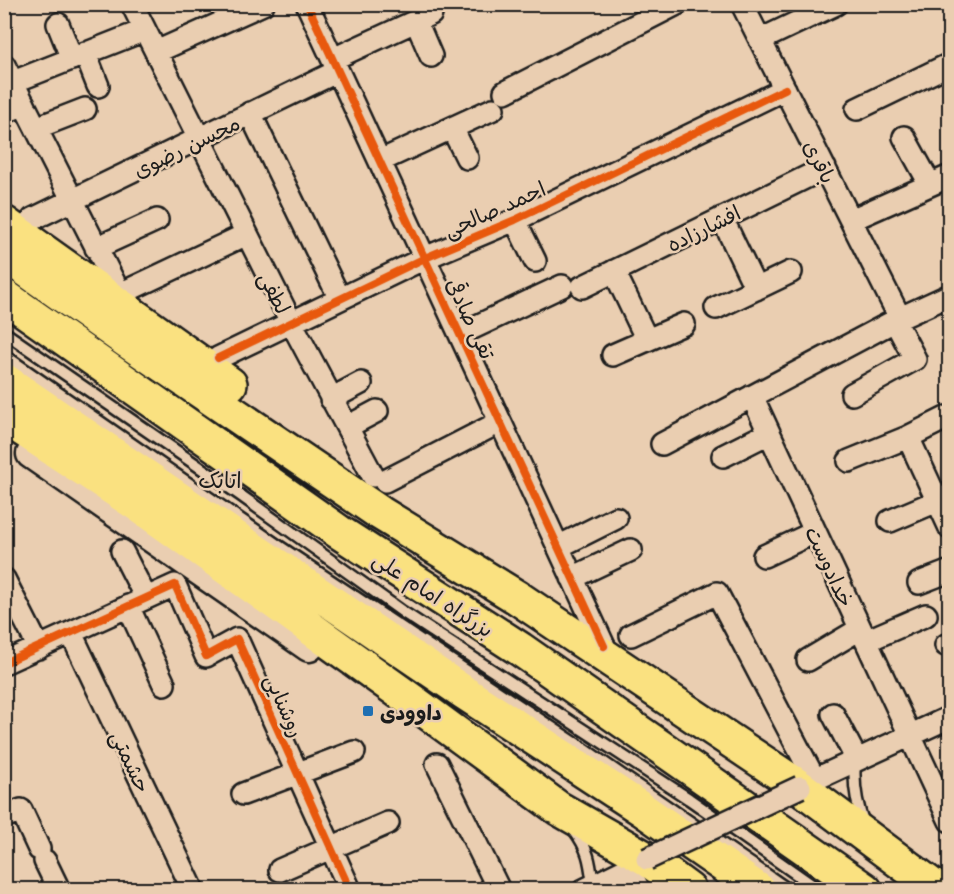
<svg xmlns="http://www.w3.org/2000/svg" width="954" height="894" viewBox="0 0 954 894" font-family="'Playpen Sans','Playpen Sans Arabic',sans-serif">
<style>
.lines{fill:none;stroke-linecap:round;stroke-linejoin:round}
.lane-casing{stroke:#1c1c1c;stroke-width:15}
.street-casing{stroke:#1c1c1c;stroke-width:26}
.secondary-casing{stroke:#1c1c1c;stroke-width:33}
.highway-casing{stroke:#1c1c1c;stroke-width:38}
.lane{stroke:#eaceb1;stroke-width:10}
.street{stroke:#eaceb1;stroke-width:21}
.secondary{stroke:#eaceb1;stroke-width:28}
.highway{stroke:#fae180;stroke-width:33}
.street-bridge-casing{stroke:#1c1c1c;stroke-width:26;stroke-linecap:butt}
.street-bridge{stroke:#eaceb1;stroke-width:21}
.cycleway-casing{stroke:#eaceb1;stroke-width:11}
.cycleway{stroke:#e8590c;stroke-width:8}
.poi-dot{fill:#1f6fb2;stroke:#eaceb1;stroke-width:2}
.labels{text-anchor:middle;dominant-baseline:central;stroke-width:5;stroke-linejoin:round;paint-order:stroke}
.street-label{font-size:21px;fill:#1c1c1c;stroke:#eaceb1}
.poi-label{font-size:21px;font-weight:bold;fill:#1c1c1c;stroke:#eaceb1;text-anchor:start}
.neighbourhood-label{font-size:22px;fill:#1c1c1c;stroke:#eaceb1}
</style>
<rect width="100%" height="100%" fill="#eaceb1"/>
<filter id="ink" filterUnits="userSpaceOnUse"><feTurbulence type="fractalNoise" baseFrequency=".0167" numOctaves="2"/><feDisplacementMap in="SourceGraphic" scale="12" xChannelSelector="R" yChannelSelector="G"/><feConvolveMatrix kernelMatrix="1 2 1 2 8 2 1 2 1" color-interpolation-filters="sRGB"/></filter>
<g filter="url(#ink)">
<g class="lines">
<!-- lane casing -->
<g class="lane-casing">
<path id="lane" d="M4 332 240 495 403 612 689 799 819 890
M4 355 276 544 587 751 789 890
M855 761C853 783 856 803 864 824
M574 830C589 850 590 862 593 885"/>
</g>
<!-- street casing -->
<g class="street-casing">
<path id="street" d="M132 4 291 322 373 476
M307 4 604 646
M742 4 900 318
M416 21 431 56
M58 24 72 59
M760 40 836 4
M156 52 263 4
M85 53 98 86
M333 59 431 14
M4 65 120 294 247 234
M13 82 145 30
M505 92 677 4
M857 109 950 64
M4 113 24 104
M250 113 340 299
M36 128 85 109
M452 128 467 158
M904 137 930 184
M380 161 493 109
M722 218 756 289
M33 219 338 71
M515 220 535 261
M851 220 950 176
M96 248 157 220
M614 271 647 340
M582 287 825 168
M716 308 791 272
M460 334 562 286
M613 355 684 324
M218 358 425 258 515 220 785 89
M852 394 915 359 895 321
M752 396 950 821
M331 399 361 383
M347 427 377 411
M908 437 950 528
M662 444 900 318 950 295
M723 456 769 433
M849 461 908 437 950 416
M385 481 500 422
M890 521 949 496
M558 547 616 518
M122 551 146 598
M764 556 815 532
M572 578 631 550
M4 579 39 648
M919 583 950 571
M128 606 164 684
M71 633 193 890
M631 635 717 593 815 780
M866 641 926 615
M946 645 950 644
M808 660 860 629
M4 663 175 585 206 656 237 639 350 890
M833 714 857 760
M437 764 499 890
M803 785 950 717
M243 794 354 752
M4 817 21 810 39 849
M45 861 59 890
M280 870 388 823
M629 870 639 890
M584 890 647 859"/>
</g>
<!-- secondary casing -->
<g class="secondary-casing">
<path id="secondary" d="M31 454 309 647"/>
</g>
<!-- highway casing -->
<g class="highway-casing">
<path id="highway" d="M4 223 230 384
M4 254 127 341 380 513 518 598 800 787 938 890
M4 296 339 532 520 649 865 890
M4 380 465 693 642 809 759 890
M4 417 141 507 415 703 558 808 647 859 689 890"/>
</g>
<!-- lane -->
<use href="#lane" class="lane"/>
<!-- street -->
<use href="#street" class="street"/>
<!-- secondary -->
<use href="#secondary" class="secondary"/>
<!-- highway -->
<use href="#highway" class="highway"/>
<!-- street-bridge casing -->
<g class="street-bridge-casing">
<path id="street-bridge" d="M647 859 800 787"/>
</g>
<!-- street-bridge -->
<use href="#street-bridge" class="street-bridge"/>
<!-- cycleway casing -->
<g class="cycleway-casing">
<path id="cycleway" d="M307 4 604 646
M218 358 425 258 515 220 785 89
M4 663 175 585 206 656 237 639 350 890"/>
</g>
<!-- cycleway -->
<use href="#cycleway" class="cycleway"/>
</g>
</g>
<!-- markers -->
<rect class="poi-dot" x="362" y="705" width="12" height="12" rx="3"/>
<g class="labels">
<!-- street labels -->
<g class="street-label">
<text transform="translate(186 145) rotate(-26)">محسن رضوی</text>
<text transform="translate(821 161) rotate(63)">باقری</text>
<text transform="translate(494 208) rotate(-24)">احمد صالحی</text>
<text transform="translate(703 227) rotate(-26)">افشارزاده</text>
<text transform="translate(276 292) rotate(63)">لطفی</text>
<text transform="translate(472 318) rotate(65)">تقی صادقی</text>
<text transform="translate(831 566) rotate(65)">خدادوست</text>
<text transform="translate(434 593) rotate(33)">بزرگراه امام علی</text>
<text transform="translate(286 705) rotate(66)">روشنایی</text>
<text transform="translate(132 761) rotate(65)">حشمتی</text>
</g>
<!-- poi labels -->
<g class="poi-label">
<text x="380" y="711">داوودی</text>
</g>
<!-- neighbourhood labels -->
<g class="neighbourhood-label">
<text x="220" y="478">اتابک</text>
</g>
</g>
<!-- margin -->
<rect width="954" height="894" fill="none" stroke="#eaceb1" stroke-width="24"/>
<rect x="12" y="12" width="930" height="870" fill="none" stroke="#1c1c1c" stroke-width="2" filter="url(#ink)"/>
</svg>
